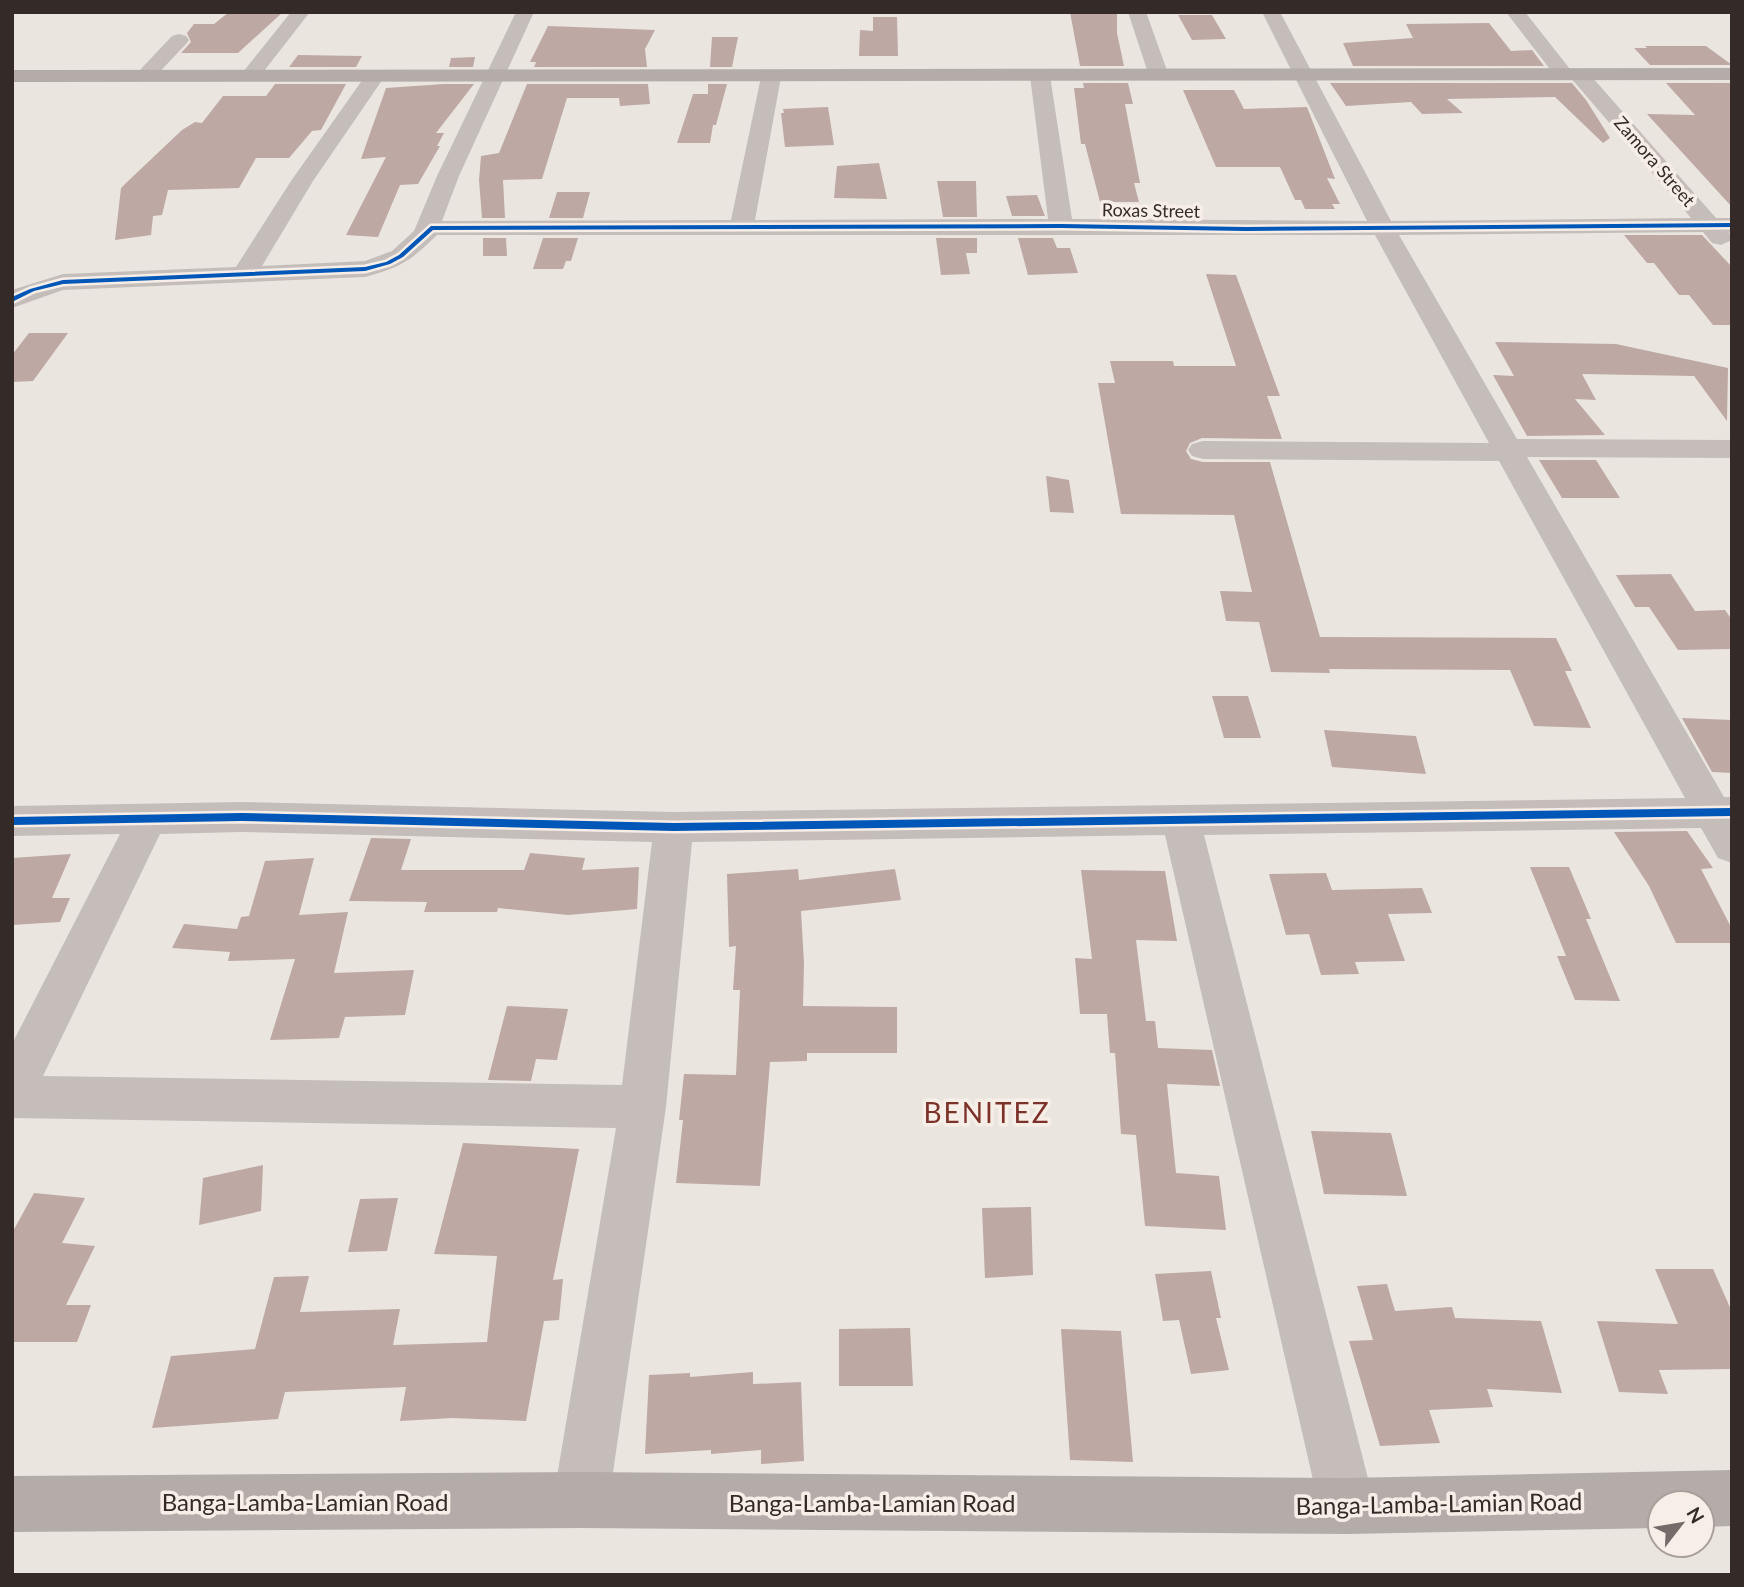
<svg xmlns="http://www.w3.org/2000/svg" width="1744" height="1587" viewBox="0 0 1744 1587" font-family="Lato,sans-serif">
<style>
.building{fill:#bda8a4}
.lines{fill:none;stroke-linecap:round;stroke-linejoin:round}
.minor{fill:#c4bdb9;fill-rule:evenodd}
.major{fill:#b3aca9;fill-rule:evenodd}
.cycleway-casing{stroke:#f8eee8;stroke-width:5}
.cycleway{fill:#0057b8;fill-rule:evenodd}
.labels{text-anchor:middle;dominant-baseline:central;stroke-width:7;stroke-linejoin:round;paint-order:stroke}
.far-street-label{font-size:18px;fill:#342b28;stroke:#f8eee8}
.near-street-label{font-size:24px;fill:#342b28;stroke:#f8eee8}
.near-quarter-label{font-size:28px;letter-spacing:2px;fill:#7c3229;stroke:#f8eee8}
</style>
<rect width="100%" height="100%" fill="#ebe5e0"/>
<!-- building -->
<path class="building" d="M229 12H283L238 53H181L191 42 187 33 194 24H214Z
M1070 12H1117V33L1124 66H1080Z
M1178 15H1212L1226 39 1192 40Z
M873 17H897L898 56H859L860 30 873 31Z
M1489 23 1511 51 1532 50 1544 66H1353L1343 43 1413 38 1406 24Z
M548 26 655 30 645 49 647 67H534L536 62H530Z
M712 37H738L732 67H710Z
M1645 46H1706L1732 65H1650L1634 48H1647Z
M298 55 362 56 356 67H289Z
M475 57 473 67H449L451 58Z
M1083 83H1128L1133 104H1125L1140 183H1134L1139 202H1100L1085 144H1081L1074 88H1084Z
M1330 83H1572L1586 100 1610 138 1603 143 1555 97 1447 99 1463 113 1422 114 1411 102 1346 106Z
M1666 83H1732V207L1647 114 1695 115Z
M275 84H346L321 130 312 131 289 158H256L239 188 168 190 162 215 153 216 151 235 115 240 121 188 126 183 182 130 195 122 202 123 223 96H266Z
M444 84H474L436 133H444L437 146H440L418 184 400 185 378 237 346 235 386 157 361 159 386 88Z
M527 84H648L650 104 620 106 619 98H567L542 179 503 180 505 218H482L479 180 481 156 499 153Z
M708 84H727L716 125H713L710 143H677L693 94H708Z
M1183 90H1234L1244 109 1307 107 1335 179 1327 178 1340 204H1332L1335 209H1305L1301 200H1295L1280 167H1216Z
M828 107 834 145 785 147 781 113H784L783 109Z
M879 163 887 199 834 198 837 166Z
M937 181H976L977 217H943Z
M557 192H590L583 218H549Z
M1037 195 1045 216H1012L1006 196Z
M1624 235H1702L1732 267V325H1713L1689 295H1679L1654 263H1647Z
M483 238H506L507 256H483Z
M543 238H578L571 261H566L563 269H533Z
M936 238H977V253H966L970 274 941 275Z
M1018 238H1053L1057 248H1070L1078 273 1028 275Z
M1206 274 1236 275 1280 396H1267L1282 439 1202 438 1190 443 1186 451 1191 459 1203 462H1270L1320 637 1556 638 1572 671H1565L1591 728 1534 726 1510 670 1329 669 1330 673 1271 672 1259 622 1226 621 1220 591 1252 592 1234 515 1121 514 1098 383H1115L1110 361H1173L1174 366H1236Z
M29 333H68L33 381 12 382V355Z
M1495 342 1616 344 1728 368 1727 421 1694 376 1582 374 1596 400 1575 399 1605 435 1527 436 1493 375 1514 376Z
M1539 460H1596L1620 498H1562Z
M1046 476 1069 480 1074 513 1050 512Z
M1671 574 1695 611 1725 610 1732 620V649L1678 650 1649 607H1635L1616 575Z
M1212 696H1248L1261 738H1224Z
M1682 718 1732 720V773L1712 772Z
M1324 730 1416 736 1426 774 1332 767Z
M1687 831 1713 868 1701 869 1732 929V943H1676L1649 886 1614 832Z
M371 838 411 839 401 870H524L530 853 585 858 582 870 639 867 637 909 568 915 498 908 497 912H424L427 902 349 901Z
M71 854 52 898H70L60 922 12 925V858Z
M314 858 299 915 348 912 334 973 414 970 405 1015 345 1017 339 1038 270 1040 295 959 228 961 230 952 172 948 184 924 237 929 241 917 249 916 265 861Z
M1530 867H1569L1591 919H1586L1620 1001 1575 1000 1557 956H1566Z
M798 869 799 880 895 869 901 900 801 911 804 963 803 1006 897 1007V1053H807V1061L770 1062 760 1186 676 1183 683 1120H679L684 1074 736 1075 740 990H733L736 946 729 947 727 874Z
M1081 870 1165 871 1177 941 1136 940 1146 1021H1155L1158 1048 1212 1050 1220 1086 1167 1084 1176 1173 1219 1176 1226 1230 1145 1226 1136 1135 1121 1134 1115 1053H1110L1107 1014H1080L1075 958 1092 959Z
M1326 873 1332 890 1422 888 1432 913 1388 914 1405 961 1355 962 1359 974 1321 975 1309 934 1286 935 1269 874Z
M507 1006 568 1009 557 1060 536 1059 531 1081 488 1080Z
M1311 1131 1391 1133 1407 1196 1324 1194Z
M463 1143 579 1149 553 1280 563 1279 559 1320 544 1321 526 1421 452 1418 400 1421 406 1387 285 1392 278 1419 152 1428 171 1356 255 1349 274 1277 309 1276 300 1312 400 1309 393 1345 487 1342 497 1256 434 1254Z
M263 1165 261 1211 199 1225 203 1178Z
M34 1193 85 1198 62 1243 95 1246 66 1305H91L77 1342H12V1233Z
M398 1198 387 1251 348 1252 360 1199Z
M1031 1207 1033 1275 985 1278 982 1208Z
M1655 1269H1713L1732 1312V1369L1659 1370 1668 1394 1619 1392 1597 1321 1678 1324Z
M1211 1271 1221 1318H1216L1229 1370 1191 1374 1179 1320 1163 1321 1155 1274Z
M1387 1284 1395 1311 1452 1307 1455 1318 1541 1321 1562 1393 1487 1389 1493 1407 1429 1410 1440 1443 1380 1446 1349 1341 1373 1340 1357 1286Z
M910 1328 913 1386H839V1329Z
M1061 1329 1121 1331 1133 1462 1070 1460Z
M753 1372V1384L801 1382 804 1461 761 1464V1450L711 1454V1450L645 1454 649 1375 690 1373V1377Z"/>
<g class="lines">
<!-- minor -->
<path class="minor" d="M291 12H310L257 80H243L240 76 243 72Z
M516 12H534L459 176 442 221 731 220 761 77 764 73H778L781 77 755 220 1048 219 1030 76 1033 72H1047L1050 76 1072 219 1367 221 1262 12H1280L1391 221 1691 218 1570 77H1556L1506 12H1525L1570 69H1585L1716 218H1732V232H1729L1732 240 1721 245 1712 243 1703 232 1399 235 1517 439 1732 440V458L1527 457 1724 797H1732V863L1718 858 1701 828 1204 835 1375 1506 1367 1526 1347 1534 1327 1526 1319 1506 1165 835 692 842 666 1107 609 1500 601 1520 581 1528 561 1520 553 1500 616 1128 12 1118V1044L120 834 12 836V806L241 802 674 812 1685 798 1499 461 1203 459 1192 456 1188 450 1192 444 1203 441 1489 443 1375 235H437C410 261 402 267 365 277L63 290 12 308V290L63 274 236 267 291 181 368 72H382L385 76 313 181 262 266 365 261 392 251 414 231 437 176ZM241 832 652 842 622 1085 43 1076 160 834Z
M1128 12H1146L1169 76 1166 80H1152L1149 76Z
M179 34 186 36 189 40 186 44 152 80H138L135 76 138 72 172 36Z"/>
<!-- major -->
<path class="major" d="M1732 68V80L12 82V70Z
M1732 1470V1526L1702 1527V1503H1660V1528L1347 1534 581 1528 12 1532V1476L581 1472 1347 1478Z"/>
<!-- cycleway casing -->
<g class="cycleway-casing">
<path id="cycleway" d="M1732 223V227L1246 231 1061 228 433 230 403 257 390 264 365 271 63 284 34 291 12 302V297L30 289 63 280 365 267 386 262 399 255 431 226 1061 224 1246 227Z
M1732 808V816L674 831 241 821 12 825V817L241 813 674 823Z"/>
</g>
<!-- cycleway -->
<use href="#cycleway" class="cycleway"/>
</g>
<g class="labels">
<!-- far-street labels -->
<g class="far-street-label">
<text transform="translate(1655 161) rotate(49)">Zamora Street</text>
<text transform="translate(1151 210) rotate(1)">Roxas Street</text>
</g>
<!-- near-street labels -->
<g class="near-street-label">
<text x="305" y="1501">Banga-Lamba-Lamian Road</text>
<text x="872" y="1502">Banga-Lamba-Lamian Road</text>
<text transform="translate(1439 1503) rotate(-1)">Banga-Lamba-Lamian Road</text>
</g>
<!-- near-quarter labels -->
<g class="near-quarter-label">
<text x="987" y="1112">BENITEZ</text>
</g>
</g>
<!-- border -->
<rect width="1744" height="1587" fill="none" stroke="#342b28" stroke-width="28"/>
<!-- north arrow -->
<g transform="translate(1681 1524) rotate(59)"><circle r="33" fill="#f8eee8" stroke="#aaa09b" stroke-width="2"/>
<path d="M0-5L12 26L0 18L-12 26Z" fill="#746c68"/>
<text y="-10" font-size="19" font-weight="bold" text-anchor="middle" fill="#342b28">N</text>
</g>
</svg>
